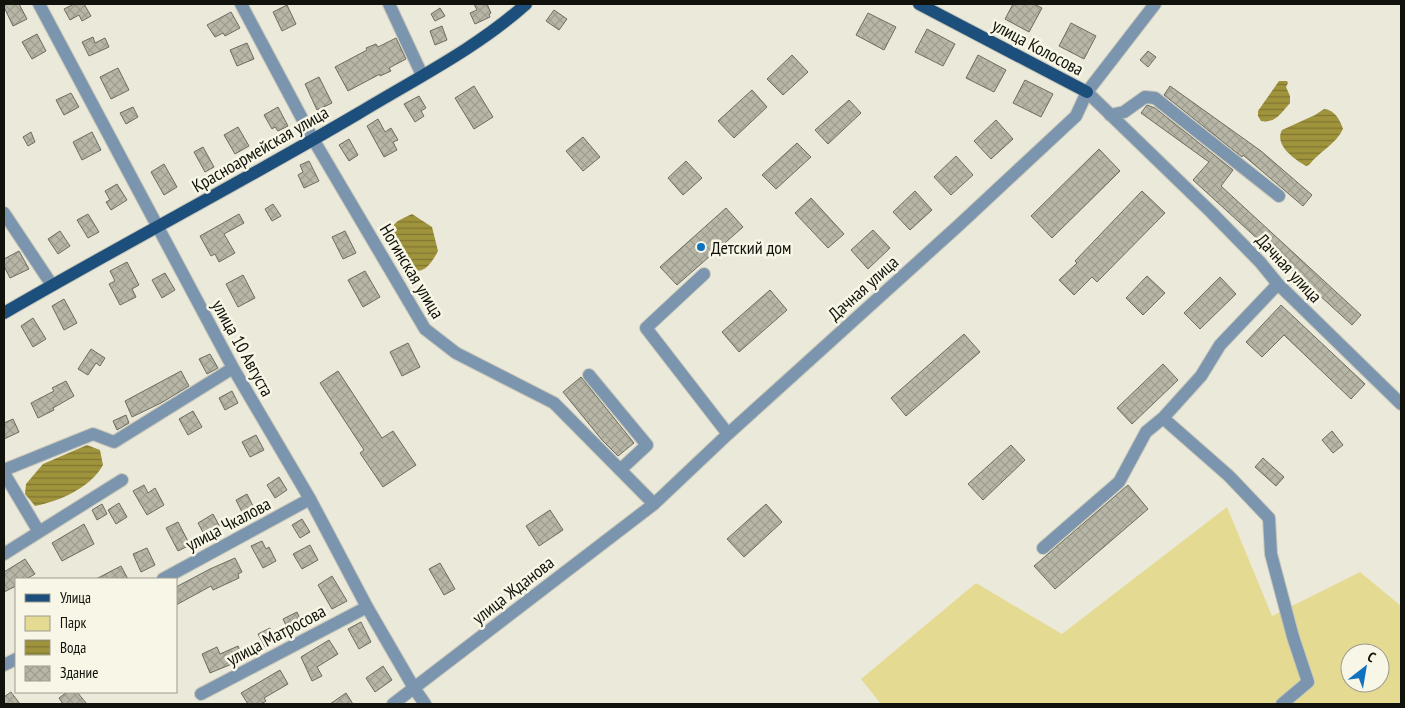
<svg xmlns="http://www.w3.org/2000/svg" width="1405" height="708" viewBox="0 0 1405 708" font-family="'PT Sans Narrow',sans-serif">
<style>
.green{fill:#e4da92;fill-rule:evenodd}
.water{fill:url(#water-rules)}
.building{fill:url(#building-cross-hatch);stroke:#6e6c5e}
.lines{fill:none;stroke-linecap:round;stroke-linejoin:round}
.minor-casing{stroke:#c8c7b8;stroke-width:14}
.major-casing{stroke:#c8c7b8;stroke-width:14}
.minor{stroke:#7b95af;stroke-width:12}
.major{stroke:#1d4f7d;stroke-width:12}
.poi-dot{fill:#1073bf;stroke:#f8f6e6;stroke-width:2}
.labels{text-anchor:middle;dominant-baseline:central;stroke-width:5;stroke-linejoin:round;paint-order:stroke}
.street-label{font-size:18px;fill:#12120c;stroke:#f8f6e6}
.poi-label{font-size:18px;fill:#12120c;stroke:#f8f6e6;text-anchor:start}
</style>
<defs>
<pattern id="water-rules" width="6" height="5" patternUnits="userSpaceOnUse" patternTransform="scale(1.25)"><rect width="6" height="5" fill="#9f933c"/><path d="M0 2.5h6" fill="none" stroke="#807731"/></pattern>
<pattern id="building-cross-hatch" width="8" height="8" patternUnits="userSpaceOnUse" patternTransform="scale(1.25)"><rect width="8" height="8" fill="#b8b7a7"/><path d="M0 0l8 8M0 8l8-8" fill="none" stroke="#9d9c8f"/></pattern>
</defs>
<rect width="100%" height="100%" fill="#ebe9d9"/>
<!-- green -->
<path class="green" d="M1227 507 1272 616 1360 572 1401 606V704H881L861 679 976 583 1062 634ZM1350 653H1380V683H1350Z"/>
<!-- water -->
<path class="water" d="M1279 81H1287L1288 83 1286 87 1290 96V103C1282 112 1275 124 1261 121L1258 116V111Z
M1324 109C1335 110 1340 120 1343 129 1336 144 1319 152 1309 165L1306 166C1294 159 1274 145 1282 130L1315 115Z
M412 214 432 227 438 251C418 290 404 263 389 241 390 223 397 221 412 214Z
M87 445 100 450 103 465C90 488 60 501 35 506L25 494 26 484 43 464Z"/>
<!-- building -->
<path class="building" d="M4 4H19L27 19 13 26 4 7Z
M74 4H84L91 16 82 21 79 15 70 20 64 9Z
M474 4H487L491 13 489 14 490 17 475 24 470 13 477 10Z
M1013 4H1034L1042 8 1029 32 1005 19Z
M287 5 296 24 282 31 273 12Z
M440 8 445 16 435 21 431 14Z
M554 10 567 19 559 30 546 21Z
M231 12 240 28 225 36 223 33 215 37 207 25Z
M868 13 896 27 884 50 856 35Z
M1071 23 1096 36 1084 59 1059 46Z
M442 26 447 40 435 45 430 31Z
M927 29 955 44 943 66 915 52Z
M37 34 46 51 32 59 22 42Z
M93 37 95 43 105 38 109 47 89 56 82 42Z
M396 38 406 59 389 68 391 71 380 76V74L348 91 335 67 367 50 366 48 376 44 378 47Z
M247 43 254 59 237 66 230 50Z
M1148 51 1156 57 1148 67 1140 60Z
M792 55 808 72 783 95 767 79Z
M978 55 1006 70 994 92 966 78Z
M118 68 129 90 111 99 100 77Z
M319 77 332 103 317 110 305 84Z
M1025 80 1053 94 1041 117 1013 103Z
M474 86 493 117 474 129 455 98Z
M1170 86 1261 151 1312 195 1303 206 1243 155 1242 157 1164 95Z
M752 90 767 107 734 138 718 121Z
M71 93 79 107 64 115 56 100Z
M419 96 426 108 421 111 424 116 415 122 404 104Z
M849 100 861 113 828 144 815 130Z
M1147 105 1155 108 1233 170 1221 186 1361 315 1352 325 1193 180 1209 162 1141 113Z
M133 107 138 117 126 124 120 113Z
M278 107 288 126 278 131 275 127 272 129 264 115Z
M378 119 385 132 391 128 398 140 393 142 397 150 384 157 367 126Z
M996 120 1013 139 991 159 974 141Z
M238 127 249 146 235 154 224 135Z
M31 132 35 142 28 146 23 137Z
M92 132 101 150 82 160 73 142Z
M583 137 600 157 583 171 566 151Z
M349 139 358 155 349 161 339 145Z
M797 143 811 157 776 189 762 175Z
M203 147 214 167 205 172 194 152Z
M1099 149 1120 171 1052 238 1031 216Z
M956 156 973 175 951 195 934 177Z
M309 161 319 181 304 188 298 175 303 172 300 165Z
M686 161 702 178 683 195 668 178Z
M164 164 177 187 164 195 151 172Z
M117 184 127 200 111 210 106 202 110 200 105 191Z
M915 191 932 210 910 230 893 212Z
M1142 191 1165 213 1097 282 1092 277 1074 295 1059 280 1077 263 1075 261Z
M811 198 844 234 828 248 795 213Z
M273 204 281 216 272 221 265 209Z
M726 208 743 227 677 285 660 267Z
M88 214 99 232 88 238 77 220Z
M239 214 244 223 224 234 235 253 219 262 215 254 211 256 200 236Z
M873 230 890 248 868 269 851 250Z
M60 231 70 246 58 254 48 239Z
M345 231 356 253 343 259 332 237Z
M19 251 29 269 10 278 4 266V259Z
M127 262 139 285 132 289 136 297 120 305 109 284 115 281 110 271Z
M365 271 380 297 363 307 348 280Z
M165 273 175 290 162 298 152 280Z
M243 275 255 298 238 307 226 284Z
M1147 276 1165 293 1143 315 1126 298Z
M1220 277 1236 294 1200 329 1184 313Z
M770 290 787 310 739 352 722 332Z
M64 299 77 323 64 330 52 306Z
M1281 305 1365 384 1351 399 1284 335 1262 357 1246 342Z
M33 318 46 339 33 347 21 326Z
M964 334 980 352 906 416 891 398Z
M408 343 420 367 402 376 390 352Z
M91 349 105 358 100 366 96 363 88 375 78 369Z
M210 354 218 368 207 374 199 359Z
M1163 364 1178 380 1132 424 1117 408Z
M181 371 189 386 161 403 132 417 125 401Z
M338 371 382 438 393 431 416 465 383 487 360 453 364 450 320 383Z
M581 377 634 443 618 456 602 440 563 392Z
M66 381 74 396 53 408 54 410 38 418 31 403 54 391 52 388Z
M232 391 238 403 225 410 219 398Z
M193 411 202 427 188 435 179 419Z
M126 415 129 423 117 430 113 421Z
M13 419 19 432 4 439V423Z
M1332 431 1343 445 1333 453 1322 440Z
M256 435 264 450 250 457 242 442Z
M1011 445 1025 460 983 500 968 484Z
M1263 458 1284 477 1276 486 1255 467Z
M279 477 287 490 275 498 267 485Z
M144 485 148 493 155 488 164 505 147 515 133 491Z
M1128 485 1148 509 1055 589 1034 566Z
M247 494 254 508 243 514 236 500Z
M119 503 127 517 116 524 108 510Z
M102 504 107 514 97 520 92 510Z
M766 504 782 522 744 557 727 539Z
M550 510 563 530 539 546 526 526Z
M213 514 220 527 205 536 198 523Z
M302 519 310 532 300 538 292 525Z
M178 522 190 545 178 551 166 528Z
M84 524 94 544 62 561 52 543Z
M262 541 266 549 269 547 276 561 263 568 251 546Z
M310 545 318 560 302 569 293 554Z
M147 548 155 565 141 572 133 554Z
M235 558 242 572 238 574 239 578 213 590 211 586 176 605V587L210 569Z
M25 559 35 574 26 579H16V586L4 592V572Z
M440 563 455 589 444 595 429 569Z
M121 566 128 579H96Z
M332 576 347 601 332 609 318 585Z
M297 612 304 628 290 634 283 619Z
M361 622 371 642 359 649 348 629Z
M270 628 276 641 265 647 258 634Z
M329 640 338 654 317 667 322 676 312 681 301 657Z
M238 646 244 659 210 673 202 654 217 647 220 654Z
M383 666 392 680 375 692 366 678Z
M280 670 288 684 264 698 266 701 261 704H248L241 693Z
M11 692 20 704H4V697Z
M67 692H77L87 704H63L59 698Z
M346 693 353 704H330Z"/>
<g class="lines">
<!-- minor casing -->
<g class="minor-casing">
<path id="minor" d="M39 4 233 368 310 499 367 607 414 688 425 704
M241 4 313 139 425 329 456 353 554 403 654 504
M389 4 422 75
M1087 92 1212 213 1260 262 1278 284 1401 404
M1110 115 1124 112 1145 97 1155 98 1279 196
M4 213 52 285
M704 274 646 328 728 434
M589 375 647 445 620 470
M1163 418 1229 476 1269 518 1271 554 1293 637 1308 682 1282 704
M4 470 93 434 114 442 233 368
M4 473 39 532 4 554
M39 532 122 480
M1043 548 1119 482 1146 432 1163 418 1201 376 1220 345 1278 284
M163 579 310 499
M4 665 16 659
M201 694 367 607
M393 704 654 504 728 434 959 225 1076 116 1087 92 1155 4"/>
</g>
<!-- major casing -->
<g class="major-casing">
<path id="major" d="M919 4 1087 92
M4 313C121 245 242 182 359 113 415 79 477 48 526 4"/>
</g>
<!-- minor -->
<use href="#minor" class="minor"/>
<!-- major -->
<use href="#major" class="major"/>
</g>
<!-- markers -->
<circle class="poi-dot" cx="701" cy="247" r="5"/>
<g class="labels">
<!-- street labels -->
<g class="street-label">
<text transform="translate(1038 47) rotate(28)">улица Колосова</text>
<text transform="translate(260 149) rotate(-30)">Красноармейская улица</text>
<text transform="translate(1289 268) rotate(47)">Дачная улица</text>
<text transform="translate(412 271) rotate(59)">Ногинская улица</text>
<text transform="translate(863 288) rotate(-42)">Дачная улица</text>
<text transform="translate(243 348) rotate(61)">улица 10 Августа</text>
<text transform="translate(228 524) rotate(-28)">улица Чкалова</text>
<text transform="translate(513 590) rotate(-38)">улица Жданова</text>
<text transform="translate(276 635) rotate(-28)">улица Матросова</text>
</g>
<!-- poi labels -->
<g class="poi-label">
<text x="711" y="247">Детский дом</text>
</g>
</g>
<!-- border -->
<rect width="1405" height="708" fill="none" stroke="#12120c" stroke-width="10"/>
<!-- legend -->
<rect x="15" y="578" width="162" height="115" fill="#f8f6e6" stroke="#9c9b8f"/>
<rect x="25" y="594" width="25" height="8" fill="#1d4f7d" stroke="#9c9b8f"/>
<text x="60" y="603" font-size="15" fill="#12120c">Улица</text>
<rect x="25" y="616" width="25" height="15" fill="#e4da92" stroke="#9c9b8f"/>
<text x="60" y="628" font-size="15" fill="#12120c">Парк</text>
<rect x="25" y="640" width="25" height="15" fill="url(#water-rules)" stroke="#9c9b8f"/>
<text x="60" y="653" font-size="15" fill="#12120c">Вода</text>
<rect x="25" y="666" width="25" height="15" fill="url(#building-cross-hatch)" stroke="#9c9b8f"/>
<text x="60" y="678" font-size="15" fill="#12120c">Здание</text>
<!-- north arrow -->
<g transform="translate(1365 668) rotate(31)"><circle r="24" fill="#f8f6e6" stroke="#9c9b8f"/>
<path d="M0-4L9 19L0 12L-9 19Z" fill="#1073bf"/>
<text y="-8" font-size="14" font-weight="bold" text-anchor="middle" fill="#12120c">С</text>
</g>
</svg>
